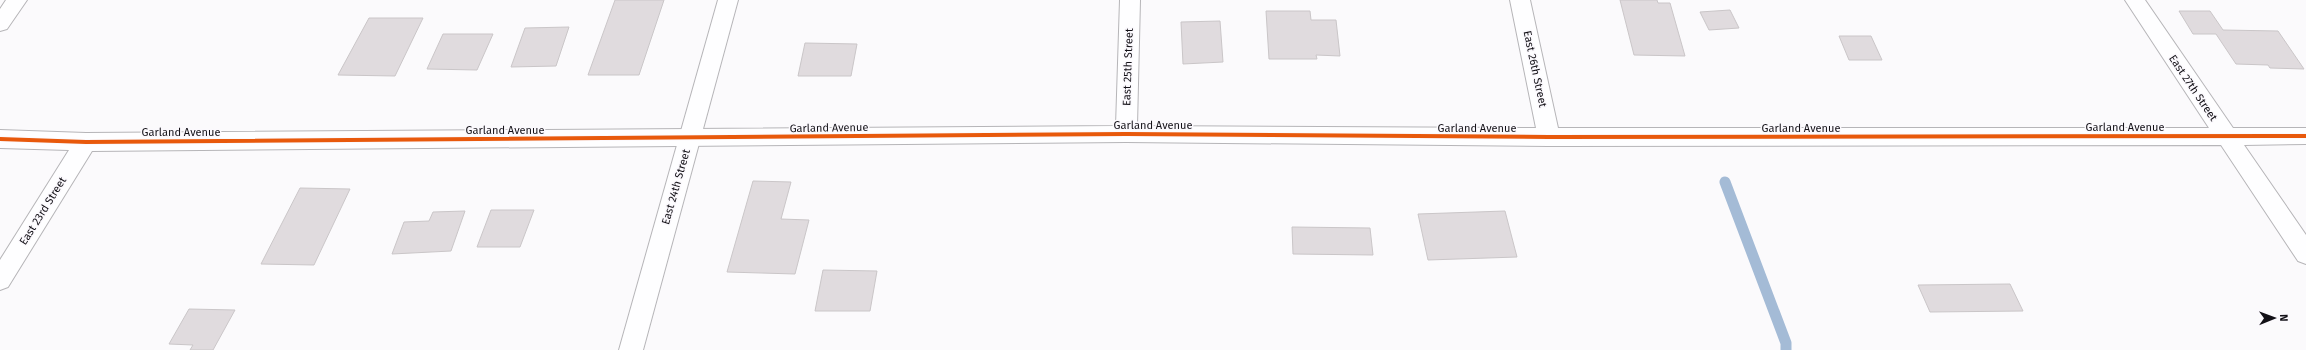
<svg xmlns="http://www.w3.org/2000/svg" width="2306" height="350" viewBox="0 0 2306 350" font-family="'Fira Sans',sans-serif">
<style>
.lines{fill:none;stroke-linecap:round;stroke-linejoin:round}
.stream{stroke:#a4bbd6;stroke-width:11}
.building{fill:#e0dbde;stroke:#cac6c8}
.minor-casing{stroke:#b6b5b8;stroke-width:2}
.secondary-casing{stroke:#b6b5b8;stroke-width:2}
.minor{fill:#fefeff;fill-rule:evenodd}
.secondary{fill:#fefeff;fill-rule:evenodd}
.cycleway-casing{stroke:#fbf9fd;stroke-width:6}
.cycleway{stroke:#e8590c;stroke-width:4}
.labels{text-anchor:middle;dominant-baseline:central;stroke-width:3;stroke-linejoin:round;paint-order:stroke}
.street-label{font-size:11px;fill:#121016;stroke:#fbf9fd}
</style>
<rect width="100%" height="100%" fill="#fbfafc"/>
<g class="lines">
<!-- stream -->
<path class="stream" d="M1725 182 1786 343V350"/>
</g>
<!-- building -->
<path class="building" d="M615 0H664L639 75H588Z
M1620 0H1657L1658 3H1670L1685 56 1634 55Z
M1730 10 1739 28 1709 30 1700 12Z
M1266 11H1310L1311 20H1336L1340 56 1316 55 1317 59H1269Z
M2179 11H2210L2223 30 2278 31 2304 69 2270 68 2268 65 2236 64 2216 34H2193Z
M369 18H423L395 76 338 75Z
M1220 21 1223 62 1183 64 1181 22Z
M569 27 556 66 511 67 525 28Z
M443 34H493L477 70 427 69Z
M1839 36H1871L1882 60H1849Z
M805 43 857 44 851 76H798Z
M753 181 791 182 781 219 809 220 795 274 727 272Z
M300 188 350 189 314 265 261 264Z
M491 210H534L520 247H477Z
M465 211 451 251 392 254 404 222 429 221 433 212Z
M1505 211 1517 257 1428 260 1418 214Z
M1292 227 1370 228 1373 255 1293 254Z
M823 270 877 271 870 311H815Z
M2010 284 2023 311 1930 312 1918 285Z
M189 309 235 310 213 350H190L193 345 169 344Z"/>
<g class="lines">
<!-- minor casing -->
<g class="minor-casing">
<path id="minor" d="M6 0H27L7 29 0 31V9Z
M1120 0H1140L1137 126 1536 128 1510 0H1530L1558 128H2209L2125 0H2145L2233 128H2306V144L2244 145 2306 235V264L2298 261 2221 145 1549 146 1126 142 92 151 8 287 0 290V260L69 150 0 148V130L86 133 1116 126Z"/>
</g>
<!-- secondary casing -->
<g class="secondary-casing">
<path id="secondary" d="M718 0H738L643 350H619Z"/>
</g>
<!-- minor -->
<use href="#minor" class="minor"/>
<!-- secondary -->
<use href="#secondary" class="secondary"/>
<!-- cycleway casing -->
<g class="cycleway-casing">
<path id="cycleway" d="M0 139 86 142 1126 134 1549 137 2306 136"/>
</g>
<!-- cycleway -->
<use href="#cycleway" class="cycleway"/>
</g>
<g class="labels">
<!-- street labels -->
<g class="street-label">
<text transform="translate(1128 67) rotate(-88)">East 25th Street</text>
<text transform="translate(1535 69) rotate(78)">East 26th Street</text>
<text transform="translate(2193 88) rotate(56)">East 27th Street</text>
<text x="1153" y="125">Garland Avenue</text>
<text x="2125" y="127">Garland Avenue</text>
<text transform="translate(829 128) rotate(-1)">Garland Avenue</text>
<text x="1477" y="128">Garland Avenue</text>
<text x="1801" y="128">Garland Avenue</text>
<text x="505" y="130">Garland Avenue</text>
<text x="181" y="132">Garland Avenue</text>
<text transform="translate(676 187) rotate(-74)">East 24th Street</text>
<text transform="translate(43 211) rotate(-58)">East 23rd Street</text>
</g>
</g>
<!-- north arrow -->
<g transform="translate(2274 318) rotate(89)" stroke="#fbf9fd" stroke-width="3" paint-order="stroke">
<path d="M0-3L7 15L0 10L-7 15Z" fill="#121016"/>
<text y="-6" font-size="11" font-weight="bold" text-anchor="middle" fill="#121016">N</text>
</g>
</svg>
